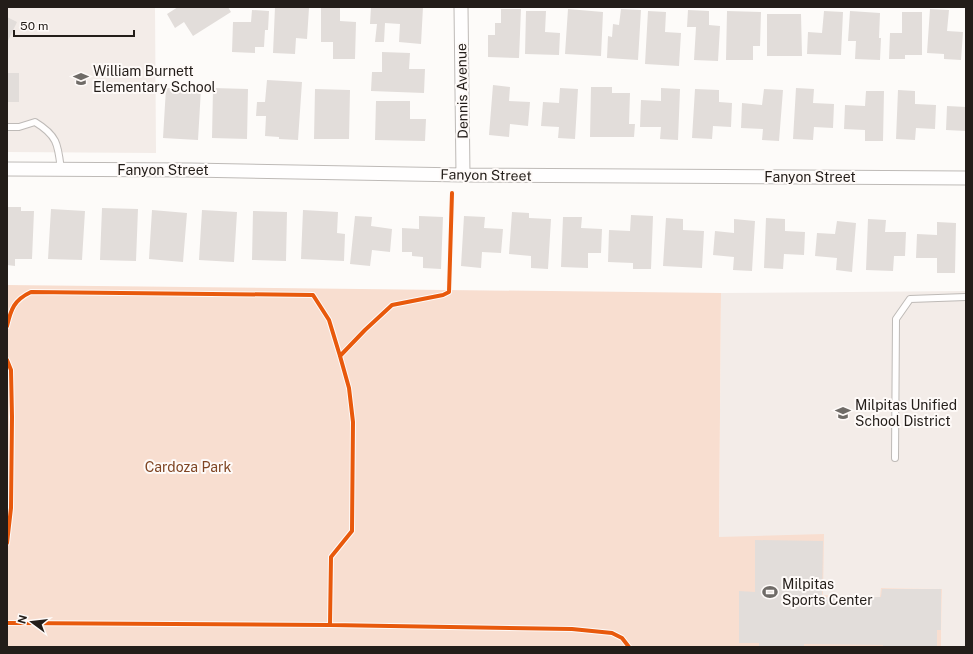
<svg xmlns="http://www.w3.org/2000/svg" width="973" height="654" viewBox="0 0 973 654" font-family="'Public Sans',sans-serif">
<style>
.built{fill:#f3ece8}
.green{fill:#f8ded0}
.building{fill:#e2ddda}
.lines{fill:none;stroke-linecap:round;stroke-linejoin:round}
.lane-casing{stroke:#bebab7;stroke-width:8}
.street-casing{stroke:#bebab7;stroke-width:15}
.lane{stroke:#fffefe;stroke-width:6}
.street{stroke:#fffefe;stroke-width:13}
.cycleway-casing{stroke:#fefaf8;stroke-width:6}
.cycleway{stroke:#e8590c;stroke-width:4}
.labels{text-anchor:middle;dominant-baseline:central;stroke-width:4;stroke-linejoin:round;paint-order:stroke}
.poi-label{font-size:14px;fill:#231d19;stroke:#fefaf8;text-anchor:start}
.street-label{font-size:14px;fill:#231d19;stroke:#fefaf8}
.park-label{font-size:14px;fill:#7f4523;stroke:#fefaf8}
</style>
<rect width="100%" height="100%" fill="#fdfbf9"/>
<!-- built -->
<path class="built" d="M7 7H155L156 153 7 152Z
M966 291V647H941L942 589 881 588V597L823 595 719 537 721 293Z"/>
<!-- green -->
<path class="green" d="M7 285 721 293 719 537 824 534 823 595 880 597 881 588 942 589 941 647H7Z"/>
<!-- building -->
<path class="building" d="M178 7H228L231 12 193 36 184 22 175 28 167 14Z
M275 7 309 8 307 39 296 38 295 54 273 53Z
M321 7H340V21L356 22 355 59H333V42H321Z
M371 7H423L421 44 399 42 400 24 385 23 384 42H375L377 24H370Z
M501 9H521L519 58 488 57V35H495V23H501Z
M568 9 603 12 601 56 565 54Z
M621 9 641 10 638 60 607 58 608 36 612 37 613 24 619 25Z
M930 9 949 10 947 31 963 32 961 60 944 59V54L927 53Z
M252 10 269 11 268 30H265L264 47H255V53L232 52 233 22H251Z
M688 10 709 11V25L720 26 718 61 694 60 696 27H687Z
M526 11H546L545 32 560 33 559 55 525 54Z
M648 11 666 12 665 32 681 33 679 66 645 64Z
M727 11 761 12 760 46H753V60H726Z
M824 11 843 12 841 55 807 54 808 32 822 33Z
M850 11 880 13 879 38H881L880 60 855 59 856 41H848Z
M902 12H922V55H905V59H889L890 33H902Z
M767 14H801L802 56H767Z
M7 17 17 22 7 43Z
M382 52 410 53 409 69H425L424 93 371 91 372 72H382Z
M7 73H19V102H7Z
M267 80 302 82 298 140 279 139V137L265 136 266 116H256L257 102H265Z
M493 85 510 87 509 101 530 102 528 126 510 124 509 137 489 135Z
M591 87H612V93H630L629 124H635L634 137H590Z
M166 88 201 89 198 140 163 138Z
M213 88 248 89 247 139 212 138Z
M560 88 578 89 575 139 558 138 559 127 541 126 543 102 559 103Z
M661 88 680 89 678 140 660 139 661 127H640L641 100 661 101Z
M796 88 814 89 813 103 834 104 833 128 814 127 813 140 793 139Z
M315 89 350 90 349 139H314Z
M695 89 719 90V102L732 103 731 127 713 126 712 139 692 138Z
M764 89 783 90 779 141 762 140 763 129 741 128 742 103 762 105Z
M898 90 915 91V104L936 105 935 129 916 128 915 140 896 139Z
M866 91H884L883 141H865V130L844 129 845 105 865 106Z
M376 101H410V119H426L425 141 375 140Z
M947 106 966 107V131L946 130Z
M7 207H21V211H34L32 259H15V266L7 265Z
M102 208 138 209 136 261 100 260Z
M51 209 85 211 82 260 48 259Z
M152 210 187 213 183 262 149 259Z
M202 210 237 212 234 262 199 260Z
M303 210 338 212 337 233 345 234 344 261 301 259Z
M253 211 287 212 286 261 252 260Z
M512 212 529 213V218L551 219 548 269 531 268V256L509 254Z
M631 215 653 216 651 269H633V263L608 262 609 230 630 231Z
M355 216 372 217 371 226 392 229 390 252 372 250 370 266 350 264Z
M419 216 443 217 441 269 423 268V257L412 256V252H402V228L419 229Z
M464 216 485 217 484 228 503 229 501 253 482 252 481 268 461 266Z
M563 217H582L581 228 602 229 601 253H588V268L561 267Z
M666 218 683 219V230L704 231 702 268 663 266Z
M766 218 785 219V231L805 232 804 255 784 254 783 269 764 268Z
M734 219 755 221 752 271 733 270 734 257 713 255 715 231 734 233Z
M868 219 886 220 885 232H906L905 256H894L893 271 866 270Z
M837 221 856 223 852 272 836 270 837 258 815 256 817 233 835 234Z
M937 222 956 223 955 273H937V258H916L917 234 937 235Z
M755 540 823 541 822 597H881L882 589H941V630H937V647H883V645L804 644V647H759V643H739V591L755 592Z"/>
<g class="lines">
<!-- lane casing -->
<g class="lane-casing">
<path id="lane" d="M7 127H19L35 122C58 136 58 145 61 170
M895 458 896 319 910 299 966 297"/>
</g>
<!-- street casing -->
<g class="street-casing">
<path id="street" d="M461 7 463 175
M7 169 191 170 463 175 966 178"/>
</g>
<!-- lane -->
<use href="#lane" class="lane"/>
<!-- street -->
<use href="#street" class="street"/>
<!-- cycleway casing -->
<g class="cycleway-casing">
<path id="cycleway" d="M7 326C11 309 14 300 31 292L313 295 329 320 340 356 349 388 353 422 352 531 331 557 330 625
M340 356 365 330 392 305 443 295 449 292 452 193
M7 360 11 370 12 417 11 508 7 543
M7 623 330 625 572 629 612 633 622 638 629 647"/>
</g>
<!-- cycleway -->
<use href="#cycleway" class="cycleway"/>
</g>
<!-- icons -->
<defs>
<g id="school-bare" transform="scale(1.2)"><path d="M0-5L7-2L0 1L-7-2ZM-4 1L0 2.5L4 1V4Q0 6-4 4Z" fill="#6f6b67" stroke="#fefaf8" stroke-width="2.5" paint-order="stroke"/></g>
<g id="stadium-bare" transform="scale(1.2)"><path d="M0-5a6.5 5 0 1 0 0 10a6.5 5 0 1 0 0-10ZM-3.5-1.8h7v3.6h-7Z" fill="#6f6b67" stroke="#fefaf8" stroke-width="2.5" paint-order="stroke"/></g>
</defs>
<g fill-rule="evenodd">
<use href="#school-bare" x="81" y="79"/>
<use href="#school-bare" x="843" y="413"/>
<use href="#stadium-bare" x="770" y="592"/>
</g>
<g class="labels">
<!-- poi labels -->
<g class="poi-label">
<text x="93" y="71">William Burnett<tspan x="93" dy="16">Elementary School</tspan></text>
<text x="855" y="405">Milpitas Unified<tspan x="855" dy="16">School District</tspan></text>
<text x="782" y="584">Milpitas<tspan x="782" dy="16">Sports Center</tspan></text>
</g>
<!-- street labels -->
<g class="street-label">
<text transform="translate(462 91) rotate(-91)">Dennis Avenue</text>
<text x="163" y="170">Fanyon Street</text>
<text transform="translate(486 175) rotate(1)">Fanyon Street</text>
<text x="810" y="177">Fanyon Street</text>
</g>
<!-- park labels -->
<g class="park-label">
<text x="188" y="467">Cardoza Park</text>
</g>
</g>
<!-- border -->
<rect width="973" height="654" fill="none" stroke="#231d19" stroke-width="16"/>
<!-- north arrow -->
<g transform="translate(32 622) rotate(285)" stroke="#fefaf8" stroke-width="3" paint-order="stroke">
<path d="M0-3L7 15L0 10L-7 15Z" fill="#231d19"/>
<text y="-6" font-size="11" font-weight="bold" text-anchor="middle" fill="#231d19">N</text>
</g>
<!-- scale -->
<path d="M14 30v6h120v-6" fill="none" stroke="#231d19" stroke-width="2"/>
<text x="20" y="30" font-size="12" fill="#231d19" stroke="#fefaf8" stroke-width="3" paint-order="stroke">50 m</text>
</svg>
